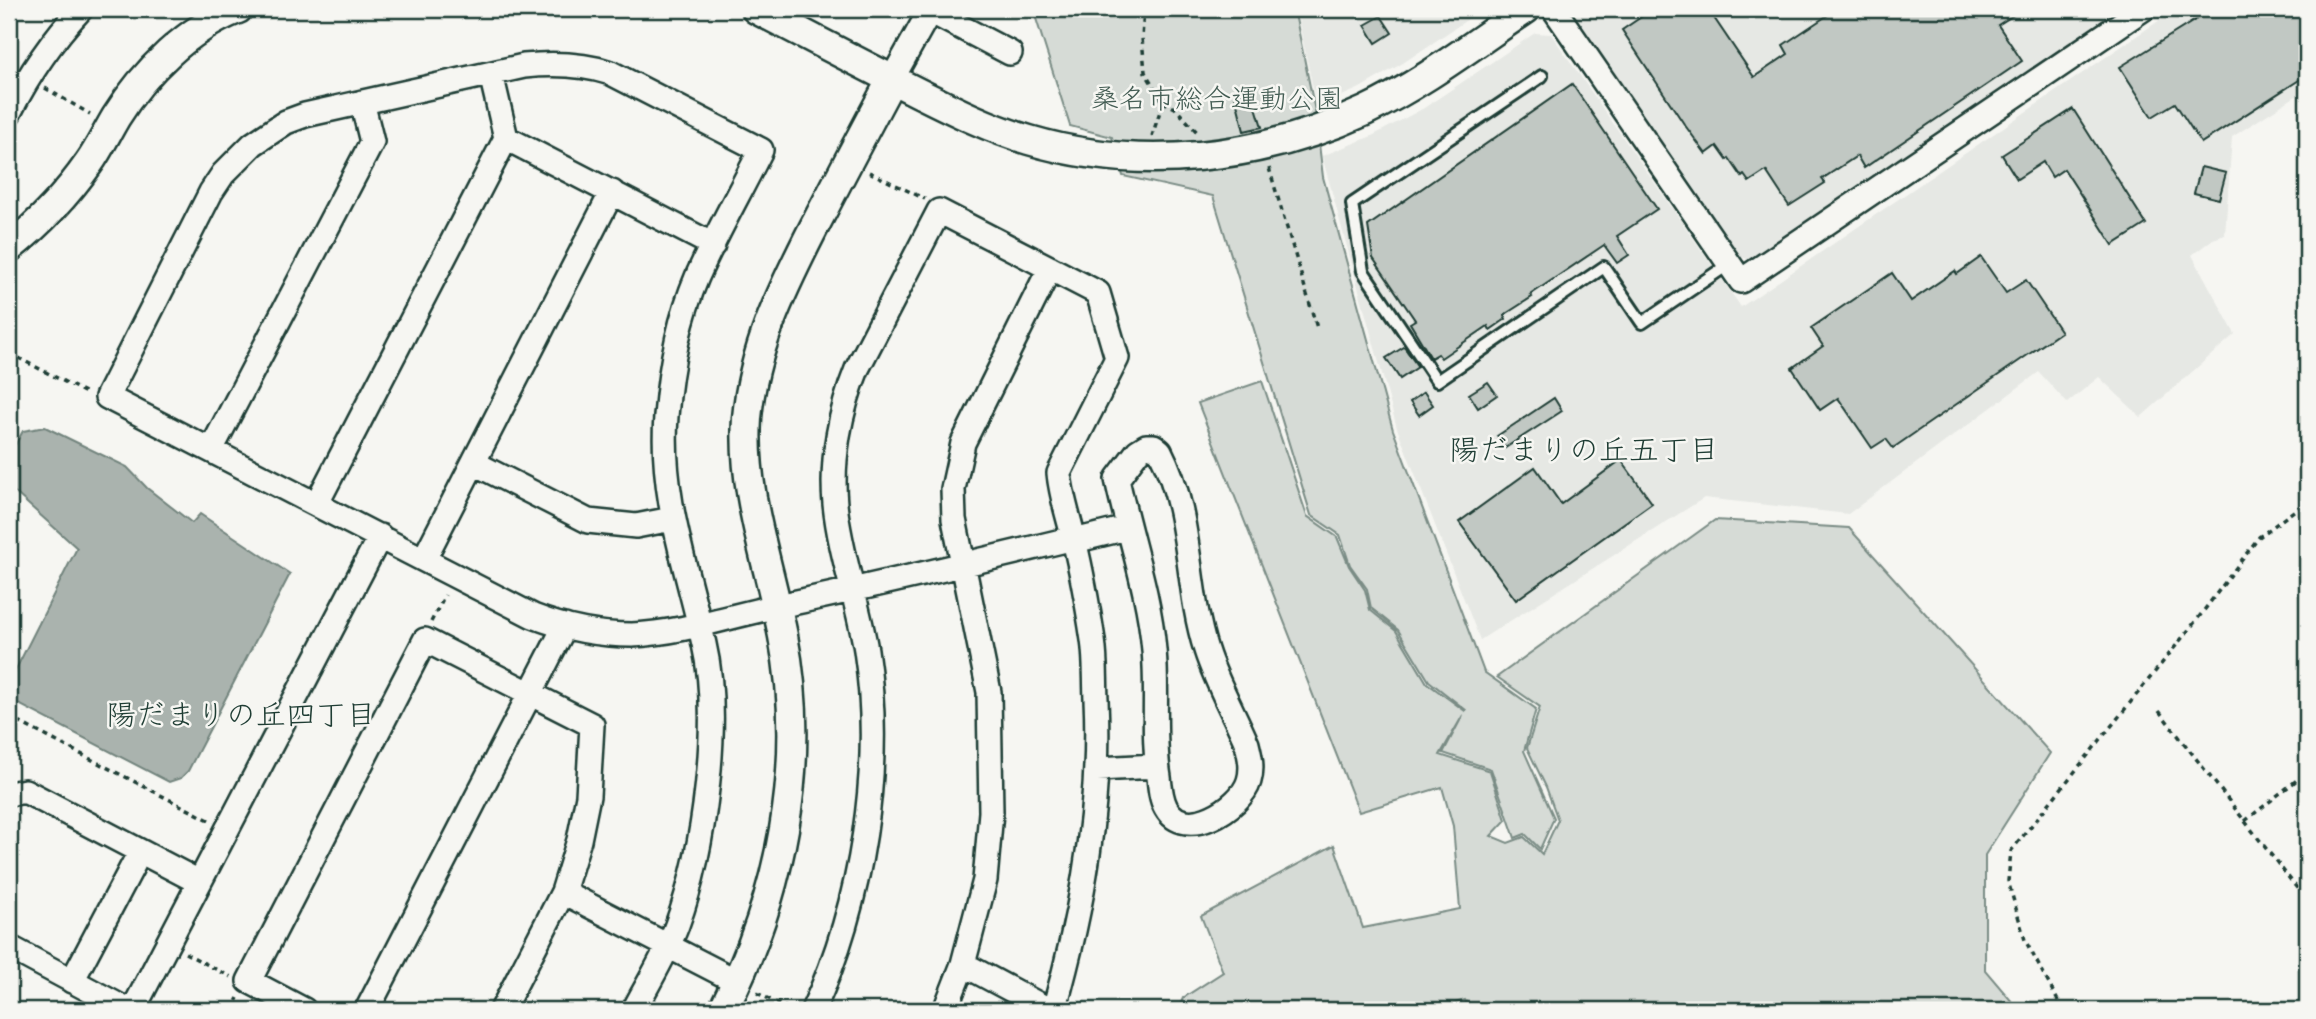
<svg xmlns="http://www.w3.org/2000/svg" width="2316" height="1019" viewBox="0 0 2316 1019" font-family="'Indie Flower','Klee One',sans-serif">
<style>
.built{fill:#e6e8e4}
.green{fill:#d6dbd6;stroke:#7a8c85;stroke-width:2}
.water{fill:#aab3ae;stroke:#72847d;stroke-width:2}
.building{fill:#c1c8c3;stroke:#1f3d34;stroke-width:2}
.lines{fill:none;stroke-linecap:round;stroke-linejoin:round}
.service-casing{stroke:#1f3d34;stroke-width:16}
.minor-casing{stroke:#1f3d34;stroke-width:28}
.tertiary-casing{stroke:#1f3d34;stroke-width:33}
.path{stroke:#1f3d34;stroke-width:3.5;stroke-dasharray:5 5;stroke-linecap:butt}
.service{stroke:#f6f6f2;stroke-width:10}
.minor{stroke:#f6f6f2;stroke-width:23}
.tertiary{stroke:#f6f6f2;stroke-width:28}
.labels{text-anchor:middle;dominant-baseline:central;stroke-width:5;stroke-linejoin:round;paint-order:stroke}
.park-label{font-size:28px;fill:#445d54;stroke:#f6f6f2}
.neighbourhood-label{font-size:30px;fill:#1f3d34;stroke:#f6f6f2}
</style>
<rect width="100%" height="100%" fill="#f6f6f2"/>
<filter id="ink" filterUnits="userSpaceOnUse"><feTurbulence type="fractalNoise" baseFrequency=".0143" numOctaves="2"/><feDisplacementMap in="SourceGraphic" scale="14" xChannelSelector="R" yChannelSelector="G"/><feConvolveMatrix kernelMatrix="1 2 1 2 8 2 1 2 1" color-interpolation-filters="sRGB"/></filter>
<g filter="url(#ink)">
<!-- built -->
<path class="built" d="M1296 9H1483L1403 63 1360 88 1317 107Z
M1577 9H2124L1753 261 1738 256 1576 16Z
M2176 9H2307V89L2232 137 2225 235 2213 239 2192 255 2235 334 2141 417 2099 377 2067 403 2039 372 1848 514 1704 498 1480 640 1397 428 1322 156 1372 136 1424 108 1535 33 1551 34 1741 307Z"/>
<!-- green -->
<path class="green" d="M1033 9H1294L1315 111 1323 177 1393 430 1484 672 1536 709 1524 751 1554 818 1540 849 1525 834 1515 838 1491 769 1443 753 1463 715 1440 755 1490 771 1506 820 1491 836 1508 843 1524 837 1542 854 1558 820 1546 787 1527 748 1540 707 1497 677 1715 520 1849 528 2050 753 1985 855V970L2019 1010H1470L1465 1000 1433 1010H1178L1183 998 1223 972 1201 916 1334 845 1363 928 1460 909 1453 826 1442 787 1359 812 1198 403 1262 381 1307 516 1337 537 1349 566 1365 590 1370 610 1396 631 1427 683 1465 711 1466 710 1429 681 1398 630 1371 608 1367 589 1350 565 1340 535 1311 515 1213 196 1123 176 1112 137 1070 126Z"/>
<!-- water -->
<path class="water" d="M45 427 127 467 147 488 192 523 200 514 290 574 188 771 181 778 169 782 9 699V683L77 548 9 487V456L23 431Z"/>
<!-- building -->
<path class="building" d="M1653 9H1708L1754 77 1788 54 1783 45 1837 9H2023L1998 25 2022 61 1864 168 1857 156 1822 179 1825 183 1789 206 1766 171 1749 182 1744 175 1742 177 1729 158 1727 160 1717 146 1706 154 1684 124 1622 30Z
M2213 9H2307V75L2201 143 2175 103 2152 117 2120 67Z
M1381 16 1392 33 1376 43 1365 25Z
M1572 84 1657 209 1617 236 1629 255 1617 263 1604 245 1530 295 1532 297 1504 315 1506 319 1490 330 1488 326 1441 358 1438 354 1431 358 1410 323 1415 320 1373 258 1368 226Z
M1251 90 1262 127 1244 131 1235 95Z
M2073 109 2146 224 2113 245 2064 169 2052 177 2043 162 2017 179 2002 155Z
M2201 167 2226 173 2219 199 2194 193Z
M1981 257 2006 293 2026 280 2061 332 1893 448 1886 439 1872 448 1838 398 1820 410 1792 368 1823 346 1811 328 1892 273 1911 301 1955 271 1957 274Z
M1404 347 1418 367 1400 379 1386 358Z
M1488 382 1497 395 1478 408 1469 394Z
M1424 392 1433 405 1419 415 1410 402Z
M1554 398 1562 411 1505 448 1497 436Z
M1621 460 1652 503 1516 600 1459 522 1535 467 1561 504Z"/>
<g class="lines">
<!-- service casing -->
<g class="service-casing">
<path id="service" d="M1542 76 1352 204 1363 271 1437 381 1604 267 1642 323 1729 264"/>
</g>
<!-- minor casing -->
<g class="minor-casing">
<path id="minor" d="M1554 9 1741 281 2143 9
M930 11 1010 53
M892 79 931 9
M9 113C29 74 51 41 81 9
M506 138 713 245
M1146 446H1154L1160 451C1193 515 1185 584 1206 650 1216 682 1234 713 1247 744 1250 756 1253 768 1249 781 1241 808 1185 842 1166 808 1161 799 1160 788 1159 777 1152 735 1158 692 1154 650 1149 592 1129 536 1117 479L1138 451Z
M211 450 372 142 362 102
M474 463 588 521 636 526 672 519
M317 503 506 138 491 74
M1074 541 1127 528
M424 559 612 192
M1097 769 1157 766
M9 794 25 791 199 882
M563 892 738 982
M9 947 127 1010
M963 964 1049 1010
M72 981 140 852
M133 1010 380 536
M304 1010 249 981 425 640 592 725 588 796 579 840 563 892 502 1010
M367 1010 565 626
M634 1010C648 983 666 955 677 925 704 852 722 721 704 644 687 567 660 497 666 416 670 369 678 321 697 277 716 234 740 192 761 150L611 73C583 64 554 63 524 66L305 115 286 122 253 144 223 174 211 192 107 397 533 616C564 628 598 635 632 635 681 633 730 616 778 606 877 585 975 562 1074 538
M813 1010C862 904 884 767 866 650 858 602 840 553 835 504 831 459 840 411 857 369L939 211 1098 293 1117 358 1059 473C1061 496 1069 518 1074 540 1082 573 1088 607 1093 640 1096 660 1095 680 1096 699 1101 805 1083 908 1054 1010
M945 1010 963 964 985 880 991 812 989 692 954 519 953 489 963 443 1050 268"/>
</g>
<!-- tertiary casing -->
<g class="tertiary-casing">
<path id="tertiary" d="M756 9C810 37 863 65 917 92 953 110 989 128 1029 140 1140 173 1261 159 1365 111 1422 84 1474 44 1526 9
M9 248C40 223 66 196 89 163 99 149 107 132 116 117 144 72 187 29 238 9
M723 1010C781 897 808 763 783 636 769 563 742 493 747 418 753 349 782 290 813 229 839 179 865 129 892 79"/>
</g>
<!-- path -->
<path class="path" d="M1144 9 1142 38 1145 72 1163 102 1152 136
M45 88 90 114
M1163 102 1175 108 1198 133
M1269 168 1317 328
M869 172 925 199
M9 353 88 394
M431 622 445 595
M2159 711 2307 901
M9 717 209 820
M2245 821 2307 772
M185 953 231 977
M757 993 791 1010
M232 1010 238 998
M2063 1010 2025 940 2008 881 2011 851 2199 617 2259 537 2307 501"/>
<!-- service -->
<use href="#service" class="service"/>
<!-- minor -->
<use href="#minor" class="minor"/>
<!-- tertiary -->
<use href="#tertiary" class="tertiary"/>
</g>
</g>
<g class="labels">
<!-- park labels -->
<g class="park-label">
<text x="1217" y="101">桑名市総合運動公園</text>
</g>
<!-- neighbourhood labels -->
<g class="neighbourhood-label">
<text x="1584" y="453">陽だまりの丘五丁目</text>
<text x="241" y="718">陽だまりの丘四丁目</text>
</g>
</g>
<!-- margin -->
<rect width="2316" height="1019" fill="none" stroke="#f6f6f2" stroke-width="35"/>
<rect x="18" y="18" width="2281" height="984" fill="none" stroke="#1f3d34" stroke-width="2.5" filter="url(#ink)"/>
</svg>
